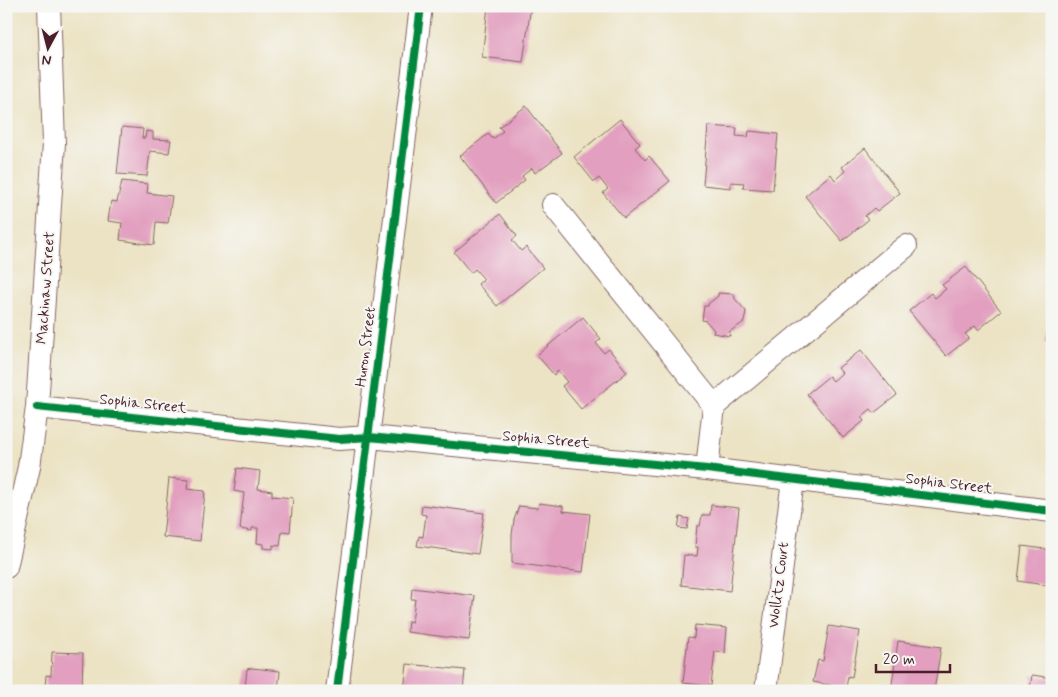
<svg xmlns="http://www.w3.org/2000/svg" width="1058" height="697" viewBox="0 0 1058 697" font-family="Mynerve,sans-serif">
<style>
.building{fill:#e29fbf}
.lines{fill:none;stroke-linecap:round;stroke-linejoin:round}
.minor-casing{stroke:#836461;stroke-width:24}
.minor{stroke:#fff;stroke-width:22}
.cycleway-casing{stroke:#f6f6f2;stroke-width:11}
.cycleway{stroke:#00873e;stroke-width:8}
.labels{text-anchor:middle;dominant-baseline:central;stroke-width:4;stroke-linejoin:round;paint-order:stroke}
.street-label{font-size:15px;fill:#4a1f2b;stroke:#f6f6f2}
</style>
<rect width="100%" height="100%" fill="#f6f6f2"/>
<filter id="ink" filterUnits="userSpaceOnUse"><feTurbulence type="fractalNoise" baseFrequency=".02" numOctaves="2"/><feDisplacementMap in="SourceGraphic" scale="10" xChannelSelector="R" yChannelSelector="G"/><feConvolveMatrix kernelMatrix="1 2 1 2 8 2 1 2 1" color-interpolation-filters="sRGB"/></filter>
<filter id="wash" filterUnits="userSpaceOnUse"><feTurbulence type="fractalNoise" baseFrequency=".0096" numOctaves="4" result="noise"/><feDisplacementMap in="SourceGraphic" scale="20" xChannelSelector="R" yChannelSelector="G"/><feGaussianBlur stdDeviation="1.12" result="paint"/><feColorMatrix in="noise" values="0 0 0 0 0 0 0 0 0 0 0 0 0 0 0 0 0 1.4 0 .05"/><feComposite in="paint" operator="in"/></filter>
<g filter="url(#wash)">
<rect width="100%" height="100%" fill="#ece3c4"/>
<g id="blocks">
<!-- building -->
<path class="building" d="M488 6H531L523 62 482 57Z
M526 106 562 153 535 173 532 168 522 176 525 180 496 203 460 156 488 134 493 139 503 131 499 127Z
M620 119 640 144 635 148 645 160 649 156 670 181 624 218 603 193 608 189 599 178 594 182 574 157Z
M708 126 737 128 736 136 748 137 749 131 778 134 773 190 743 188 744 183 731 182V188L703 185Z
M122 127 143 129 142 138H145L146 131 153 132V139L171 140 169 153 150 151 147 176 117 174Z
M865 148 900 193 877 211 874 208 865 216 868 220 842 241 805 196 831 174 835 180 845 171 842 167Z
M122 181 148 184 147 193 172 196 168 223 156 222 154 245 120 240 122 223 108 221 111 201 117 202Z
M500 214 517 236 512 240 521 251 526 247 543 268 497 306 478 284 484 279 475 269 471 273 454 252Z
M966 267 1001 311 978 330 975 326 965 334 969 338 946 356 909 311 931 293 935 298 946 289 942 285Z
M718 293 734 294 735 299 746 311 744 322 729 332 730 336 713 333 714 330 706 321 702 320 704 306H708V304L718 296Z
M1049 315H1052V342L1046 341Z
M583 317 601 339 596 343 604 353 609 349 627 372 581 409 562 386 567 382 558 371 554 375 537 355Z
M861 350 897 395 874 413 871 409 861 417 864 421 843 438 807 394 829 376 833 381 842 373 838 368Z
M237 468 260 471 258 489 272 491V496L293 498 290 532 282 531 280 546 273 545V549L263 548V544L257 543 258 528H252V531L240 529 244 493 234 491Z
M169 478 188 480 187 489 205 491 200 541 163 537Z
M539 503 563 506V511L590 514 583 572 512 563V535L514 520 519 506 538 508Z
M422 505 484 513 478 554 417 546 419 536 423 537 426 515 421 514Z
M711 505 739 508 730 591 681 585 684 555 697 556 698 547H695L697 526H700L702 515H710Z
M680 517 689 519 687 529 678 528Z
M1022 546 1052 550V586L1018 581Z
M412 588 475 596 469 640 407 632 408 621 412 622 415 599H411Z
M695 625 727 628 725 653 715 651 711 686 683 683 688 637 694 638Z
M829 626 860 631 852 677 848 676 846 688 813 682 818 660 823 661Z
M898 641 941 647 934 691H891Z
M52 652 83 653 82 691H50V689H45L46 675 51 676Z
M407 664 465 670 463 691H404Z
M252 668 280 671 278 691H228V686L245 688 247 669Z
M1032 675 1052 678V691H1009V687L1030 689Z"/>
</g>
</g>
<g filter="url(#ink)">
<use href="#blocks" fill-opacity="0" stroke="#836461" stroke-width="1"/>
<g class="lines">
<!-- minor casing -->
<g class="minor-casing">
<path id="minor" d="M553 205 714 406
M37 407 339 439 369 437 707 469 1052 511
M707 469 714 406 906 246
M6 567 29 467 37 407 54 143 49 6
M337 691 421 6
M766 691 793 480"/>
</g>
<!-- minor -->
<use href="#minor" class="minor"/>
<!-- cycleway casing -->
<g class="cycleway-casing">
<path id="cycleway" d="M37 407 339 439 369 437 707 469 1052 511
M337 691 421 6"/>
</g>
<!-- cycleway -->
<use href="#cycleway" class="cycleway"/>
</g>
</g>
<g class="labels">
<!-- street labels -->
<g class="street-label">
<text transform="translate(46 288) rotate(-86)">Mackinaw Street</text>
<text transform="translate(366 347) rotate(-83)">Huron Street</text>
<text transform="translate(143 404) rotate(6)">Sophia Street</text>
<text transform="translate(546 440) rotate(5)">Sophia Street</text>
<text transform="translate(949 484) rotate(7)">Sophia Street</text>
<text transform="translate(779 585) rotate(-83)">Wollitz Court</text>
</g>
</g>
<!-- margin -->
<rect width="1058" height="697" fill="none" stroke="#f6f6f2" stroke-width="25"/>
<!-- north arrow -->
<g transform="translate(48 48) rotate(187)" stroke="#f6f6f2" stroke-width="4" paint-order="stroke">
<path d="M0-4L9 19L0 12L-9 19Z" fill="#4a1f2b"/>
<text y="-8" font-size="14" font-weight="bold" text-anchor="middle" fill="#4a1f2b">N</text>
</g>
<!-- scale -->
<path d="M876 664v8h74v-8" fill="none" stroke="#4a1f2b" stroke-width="2.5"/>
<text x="883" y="664" font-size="15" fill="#4a1f2b" stroke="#f6f6f2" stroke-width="4" paint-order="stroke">20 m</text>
</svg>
